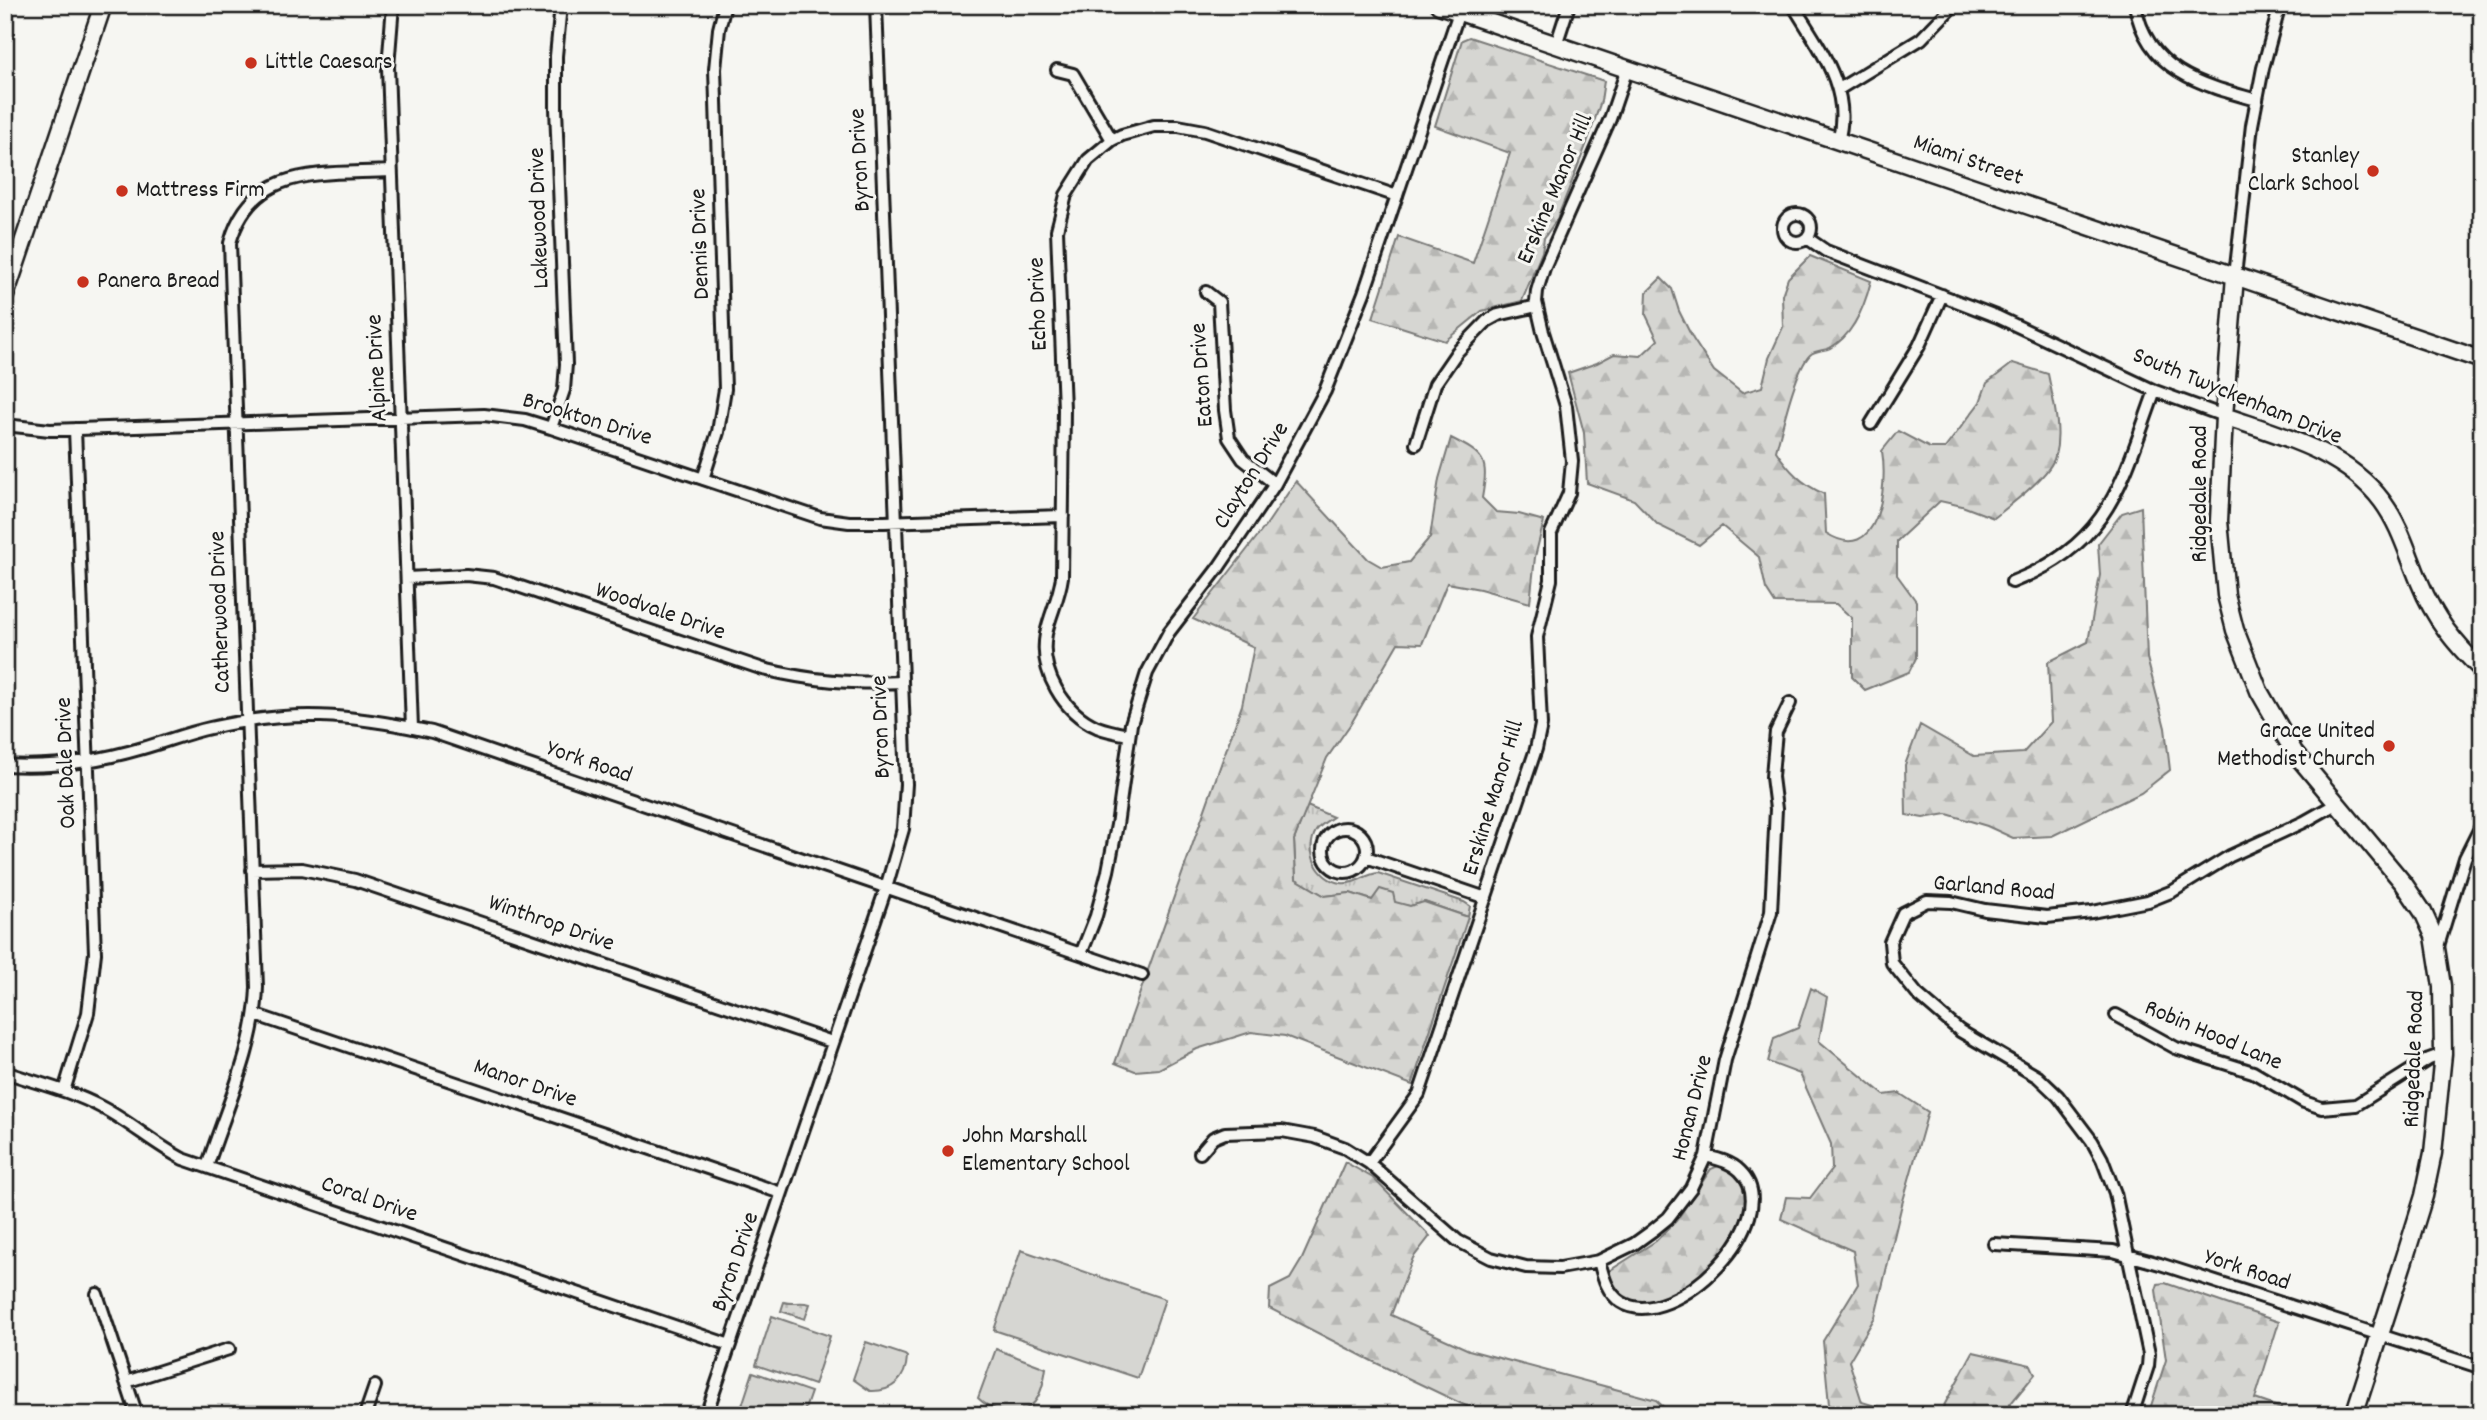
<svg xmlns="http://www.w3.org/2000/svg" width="2487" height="1420" viewBox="0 0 2487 1420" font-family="Dekko,sans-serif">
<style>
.grass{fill:url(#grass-tufts);stroke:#797977;stroke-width:2}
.forest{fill:url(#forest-firs);stroke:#797977;stroke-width:2}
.park{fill:url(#park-dots);stroke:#797977;stroke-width:2}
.pitch{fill:#d6d6d2;stroke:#797977;stroke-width:2}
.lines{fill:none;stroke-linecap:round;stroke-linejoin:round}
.street-casing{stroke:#1c1c1c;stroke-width:16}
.secondary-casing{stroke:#1c1c1c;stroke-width:21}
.street{stroke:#f6f6f2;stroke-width:10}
.secondary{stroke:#f6f6f2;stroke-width:16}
.poi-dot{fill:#c8321e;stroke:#f6f6f2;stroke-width:2.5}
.labels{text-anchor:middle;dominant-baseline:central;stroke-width:6;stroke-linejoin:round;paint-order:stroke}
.poi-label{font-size:24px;fill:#1c1c1c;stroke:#f6f6f2;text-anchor:start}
.street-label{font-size:24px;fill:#1c1c1c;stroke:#f6f6f2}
</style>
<defs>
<pattern id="grass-tufts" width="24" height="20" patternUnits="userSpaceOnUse" patternTransform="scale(1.75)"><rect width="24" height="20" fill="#d6d6d2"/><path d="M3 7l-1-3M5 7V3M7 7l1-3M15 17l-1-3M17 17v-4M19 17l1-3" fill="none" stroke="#b7b7b4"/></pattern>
<pattern id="forest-firs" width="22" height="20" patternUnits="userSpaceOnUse" patternTransform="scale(1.75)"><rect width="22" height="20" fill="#d6d6d2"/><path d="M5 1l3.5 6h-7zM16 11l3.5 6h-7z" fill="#b7b7b4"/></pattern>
<pattern id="park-dots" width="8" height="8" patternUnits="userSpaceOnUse" patternTransform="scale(1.75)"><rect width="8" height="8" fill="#d6d6d2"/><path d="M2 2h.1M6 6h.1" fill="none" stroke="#b7b7b4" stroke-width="1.8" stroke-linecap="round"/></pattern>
</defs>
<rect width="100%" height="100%" fill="#f6f6f2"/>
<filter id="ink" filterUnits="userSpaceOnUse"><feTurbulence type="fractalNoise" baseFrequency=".0143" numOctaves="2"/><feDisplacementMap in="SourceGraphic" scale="14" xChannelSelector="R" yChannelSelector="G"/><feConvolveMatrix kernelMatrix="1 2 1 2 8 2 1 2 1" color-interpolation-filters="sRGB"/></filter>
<g filter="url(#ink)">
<!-- grass -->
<path class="grass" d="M1307 806 1333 817C1327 821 1320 825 1316 831 1304 851 1318 880 1341 883 1356 885 1365 874 1378 873L1464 902 1470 906 1468 917 1425 902 1410 906 1372 900 1350 893 1325 896 1296 879 1294 840Z"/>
<!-- forest -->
<path class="forest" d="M1469 37 1604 81 1601 101 1587 143 1557 219 1544 238 1542 252 1522 301 1482 311 1445 341 1373 318 1399 237 1473 263 1510 153 1435 126 1462 40Z
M1810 256 1871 281C1865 305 1854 335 1830 348 1824 351 1815 350 1810 355 1795 370 1782 429 1776 451 1789 471 1802 484 1824 494L1826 533C1879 567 1888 486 1882 451L1898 431 1930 448H1945L1980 402 1987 383 2013 363 2048 374C2053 400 2062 430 2055 456 2051 475 2009 506 1994 518L1962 506 1940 501 1897 541V575L1916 601V658L1909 672 1865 690 1852 677V618L1836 604 1775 603 1766 589 1759 557 1722 526 1699 545 1658 525 1634 500 1587 483 1584 433 1568 373 1597 363 1614 354 1641 356 1658 340 1646 315 1647 292 1661 278 1672 289 1679 311 1693 339 1714 371 1742 393 1762 387 1769 358 1783 327 1782 295 1788 278Z
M1451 438C1485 455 1489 459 1482 498L1496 512 1519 514 1544 521 1535 557 1530 603 1480 589 1447 583 1422 644 1398 643 1352 722 1327 758 1294 840 1296 879 1325 896 1350 893 1372 900 1380 889 1393 893 1395 902 1410 906 1424 902 1468 917 1412 1085 1285 1036 1251 1032 1197 1049 1159 1069 1135 1071 1115 1063 1242 705 1254 647 1193 619 1267 524 1296 481 1368 559 1382 567 1409 562 1430 537 1439 479Z
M2141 507 2147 658 2165 728 2170 770 2141 793 2052 836 2013 838 1987 826 1947 814 1923 818 1906 815 1905 765 1920 725 1974 756 2023 753 2051 722 2048 662 2088 642 2100 575 2098 544 2122 513Z
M1811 988 1827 997 1819 1041 1884 1095 1899 1093 1928 1112 1901 1208 1875 1317 1849 1361 1862 1402 1905 1415 1941 1411 1973 1352 2031 1365 2035 1374 2007 1408 2005 1415H1830L1823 1341 1858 1284 1853 1251 1781 1219 1786 1197 1810 1198 1832 1169 1831 1144 1800 1074 1768 1062 1774 1038 1798 1028Z
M1345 1162 1373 1178 1430 1236 1413 1258 1391 1315 1469 1350 1656 1400 1672 1415H1485L1372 1361 1269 1308 1270 1289 1290 1279 1302 1259Z
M1718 1166C1799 1183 1684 1324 1628 1299 1621 1296 1614 1286 1609 1280V1271L1656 1241 1676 1221 1711 1169Z
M2165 1283 2279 1322 2255 1399 2281 1408 2279 1415H2148L2166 1360 2156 1290 2158 1284Z"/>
<!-- park -->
<path class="park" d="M784 1302C793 1305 800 1301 810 1304L805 1319 781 1311Z"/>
<!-- pitch -->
<path class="pitch" d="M1021 1250 1165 1299 1138 1378 994 1330Z
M772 1316 830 1336 814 1385 756 1365Z
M866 1342 905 1355 907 1357C906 1380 892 1392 870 1391L853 1379Z
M996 1349 1046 1368C1042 1396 1034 1417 1002 1411 993 1409 985 1405 978 1398Z
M753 1372 811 1392 803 1415H739Z"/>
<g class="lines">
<!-- street casing -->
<g class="street-casing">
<path id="street" d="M393 5 388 67 412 728
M1793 5C1818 47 1853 89 1838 141
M2135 5C2147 71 2201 85 2257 100
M1556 45 1569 5
M1057 70 1073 74 1112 140
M1839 89 1921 39 1954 5
M1783 228a14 14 0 1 1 28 0a14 14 0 1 1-28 0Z
M1807 238 1826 251 1998 317 2155 391 2224 416
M2235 276 2252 125 2263 68 2280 5
M1206 292 1219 302 1225 410 1229 438 1243 459 1275 484
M1871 424 1919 346 1942 295
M5 425 50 430 484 415 525 420 551 428 820 518 849 522H884L1063 516
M551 428 564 390 566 364 556 108V56L561 5
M1416 444 1435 384 1457 352 1487 321 1498 315 1537 306
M703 479 718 432 725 389 715 69 719 29 725 5
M407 578 466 575 494 578 763 669C812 681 851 684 901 682
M2012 582C2111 543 2121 483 2155 391
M1129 735C1118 733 1107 731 1097 727 1063 712 1039 671 1046 634 1050 614 1059 599 1062 577L1064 409 1057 230 1066 195 1088 160 1112 140 1122 135 1154 126H1178L1205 131 1397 196
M5 765C51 768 99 761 143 748 165 742 187 733 210 728 294 709 349 714 432 732L1142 975
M1323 850a22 22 0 1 1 44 0a22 22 0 1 1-44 0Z
M1366 857 1486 898
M252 870 302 869 355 880 832 1042
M2438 946 2465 858 2482 824
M1081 954 1096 916 1108 871 1117 825 1131 724 1147 673 1169 632 1219 567 1275 484 1325 391 1364 293 1459 12
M256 1015 781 1193
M2116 1015 2176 1048 2253 1072 2304 1102 2322 1108 2356 1105 2429 1059 2443 1054
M5 1072C37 1083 71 1091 101 1107 130 1122 154 1144 183 1159L730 1345
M64 1091 88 1013 95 953 75 429
M1200 1153 1213 1138 1225 1133 1282 1131 1315 1137 1345 1148 1369 1163 1458 1241 1491 1258 1526 1267 1560 1268 1599 1261 1634 1244 1652 1231 1668 1218 1691 1188 1706 1156 1725 1060 1771 912 1776 809 1772 777 1773 764 1776 732 1790 703
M1369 1163 1419 1094 1536 749 1541 725 1537 637 1551 580V533L1569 493 1572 461 1566 406 1543 332 1536 302 1537 291 1544 268 1610 119 1627 69
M207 1167C226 1108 255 1049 257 987L230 243C252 163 325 175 391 171
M1994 1244 2113 1251 2160 1264 2482 1368
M1599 1261C1603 1276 1607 1293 1621 1302 1672 1335 1789 1218 1740 1171 1731 1162 1718 1159 1706 1156
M97 1294 137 1415
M126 1382 229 1349
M365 1415 375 1386
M706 1415 886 888 903 829 906 784 876 5
M2132 1415 2148 1366 2149 1354 2115 1193 2102 1159 2092 1141 2058 1096 2038 1077 1960 1031 1917 994 1892 963 1890 942 1903 913 1927 901 1951 902 1985 910 2047 917 2092 912 2148 901 2173 891 2230 856 2304 822 2336 804"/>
</g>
<!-- secondary casing -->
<g class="secondary-casing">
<path id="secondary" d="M1439 5 2482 360
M2235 276 2224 416 2219 521 2226 595 2235 630 2259 691 2294 752 2404 884 2423 912 2434 936 2442 986 2443 1054 2433 1153 2424 1196 2405 1257 2354 1415
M5 296 103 5
M2224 416C2279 435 2345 451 2382 501 2400 525 2408 555 2420 583 2434 618 2455 644 2482 670"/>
</g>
<!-- street -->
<use href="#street" class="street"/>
<!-- secondary -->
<use href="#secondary" class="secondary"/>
</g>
</g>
<!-- markers -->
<g class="poi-dot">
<circle cx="251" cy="63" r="7"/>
<circle cx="2373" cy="171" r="7"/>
<circle cx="122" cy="191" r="7"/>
<circle cx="83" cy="282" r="7"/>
<circle cx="2389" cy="746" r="7"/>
<circle cx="948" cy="1151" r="7"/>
</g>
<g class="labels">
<!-- poi labels -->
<g class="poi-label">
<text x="265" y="63">Little Caesars</text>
<text x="2359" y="157" text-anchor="end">Stanley<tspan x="2359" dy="28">Clark School</tspan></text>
<text x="136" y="191">Mattress Firm</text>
<text x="97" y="282">Panera Bread</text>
<text x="2375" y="732" text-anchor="end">Grace United<tspan x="2375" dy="28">Methodist Church</tspan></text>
<text x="962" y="1137">John Marshall<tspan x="962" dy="28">Elementary School</tspan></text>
</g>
<!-- street labels -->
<g class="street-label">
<text transform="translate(861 160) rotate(-93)">Byron Drive</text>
<text transform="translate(1968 161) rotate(19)">Miami Street</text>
<text transform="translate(1556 189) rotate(-67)">Erskine Manor Hill</text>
<text transform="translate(540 218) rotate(-92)">Lakewood Drive</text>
<text transform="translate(701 244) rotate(-92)">Dennis Drive</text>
<text transform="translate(1039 304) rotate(-92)">Echo Drive</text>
<text transform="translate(378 368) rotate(-93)">Alpine Drive</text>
<text transform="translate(1203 375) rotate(-94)">Eaton Drive</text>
<text transform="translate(2237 397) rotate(22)">South Twyckenham Drive</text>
<text transform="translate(587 420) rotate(17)">Brookton Drive</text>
<text transform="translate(1252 476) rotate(-58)">Clayton Drive</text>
<text transform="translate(2201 494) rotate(-90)">Ridgedale Road</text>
<text transform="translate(221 612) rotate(-92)">Catherwood Drive</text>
<text transform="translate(660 612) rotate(19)">Woodvale Drive</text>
<text transform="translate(882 727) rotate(-92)">Byron Drive</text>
<text transform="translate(67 763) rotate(-92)">Oak Dale Drive</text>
<text transform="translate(589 763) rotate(19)">York Road</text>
<text transform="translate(1494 798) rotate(-73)">Erskine Manor Hill</text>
<text transform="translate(1994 889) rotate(5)">Garland Road</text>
<text transform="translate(551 924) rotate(19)">Winthrop Drive</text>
<text transform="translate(2213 1036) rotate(23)">Robin Hood Lane</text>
<text transform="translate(2415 1059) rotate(-88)">Ridgedale Road</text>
<text transform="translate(525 1084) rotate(19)">Manor Drive</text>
<text transform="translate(1693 1108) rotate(-76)">Honan Drive</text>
<text transform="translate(369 1200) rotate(19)">Coral Drive</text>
<text transform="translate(736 1262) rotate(-71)">Byron Drive</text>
<text transform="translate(2247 1271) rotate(18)">York Road</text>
</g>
</g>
<!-- margin -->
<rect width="2487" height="1420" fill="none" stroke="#f6f6f2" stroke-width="28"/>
<rect x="14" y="14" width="2459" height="1392" fill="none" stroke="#1c1c1c" stroke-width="2.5" filter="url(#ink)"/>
</svg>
